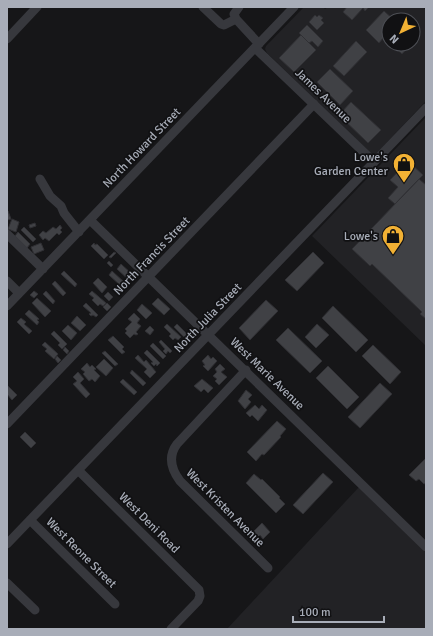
<svg xmlns="http://www.w3.org/2000/svg" width="433" height="636" viewBox="0 0 433 636" font-family="Signika,sans-serif">
<style>
.built{fill:#222225;fill-rule:evenodd}
.building{fill:#404145;stroke:#303034}
.lines{fill:none;stroke-linecap:round;stroke-linejoin:round}
.minor{stroke:#37383d;stroke-width:9}
.labels{text-anchor:middle;dominant-baseline:central;stroke-width:3.5;stroke-linejoin:round;paint-order:stroke}
.street-label{font-size:12px;fill:#a8adb8;stroke:#111113}
.poi-label{font-size:12px;fill:#a8adb8;stroke:#111113;text-anchor:end}
</style>
<rect width="100%" height="100%" fill="#161618"/>
<!-- built -->
<path class="built" d="M304 7H323L325 9 328 7H423L426 10V101L376 154H371L267 53 265 49 266 46ZM389 20H413V44H389Z
M426 117V346L312 236Z
M359 487 426 553V629H227Z"/>
<!-- building -->
<path class="building" d="M347 7H369L365 11 363 8 352 20 343 12Z
M384 11 394 20H389V42L384 37 379 43 366 30Z
M315 15 317 17 319 15 323 18 321 20 324 23 317 30 309 22Z
M307 25 323 41 318 47 312 41 309 43 299 33Z
M301 35 316 50 294 72 279 58Z
M356 41 367 52 344 76 333 66Z
M391 44H411L402 54Z
M330 69 353 91 340 105 317 82Z
M351 102 381 130 368 143 339 115Z
M408 161 423 175 395 204 388 198 398 187 390 180Z
M419 179 426 185V319L420 314 422 312 372 264 370 266 352 249Z
M8 211 11 219 7 220V212Z
M12 219 19 222 16 232 8 229Z
M35 223 36 226 30 228 29 225Z
M60 225 62 228 60 230 62 232 59 235 57 233 49 241 45 238 43 240 39 235 43 231 46 233 53 227 56 229Z
M24 227 36 239 33 242 21 230Z
M18 232 30 244 27 248 15 236Z
M41 243 44 250 34 254 31 247Z
M94 243 95 245 97 244 108 255 104 259 91 246Z
M114 252 116 253 111 258 109 257Z
M313 252 324 263 297 291 285 280Z
M109 261 113 265 111 267 107 263Z
M121 264 134 276 130 281 117 269Z
M64 271 77 284 75 287 61 274Z
M112 271 125 283 121 286 109 275Z
M98 278 107 287 102 293 93 283Z
M55 281 66 293 63 296 52 284Z
M34 291 38 294 34 298 30 295Z
M46 291 55 301 53 304 43 294Z
M92 291 106 303 103 306 100 304 98 306 92 300 94 298 89 294Z
M108 292 113 297 109 301 104 296Z
M37 298 51 311 45 317 32 303Z
M158 298 170 309 164 315 152 304Z
M266 300 278 311 250 340 239 328Z
M86 303 98 315 96 317 93 315 91 316 89 314 91 313 83 306Z
M107 303 111 307 107 311 103 307Z
M142 304 152 313 146 319 137 310Z
M333 306 368 340 356 352 322 318Z
M29 310 39 319 37 320 39 322 37 325 25 314Z
M134 313 140 319 137 323 141 326 136 332 138 334 136 335 134 334 130 338 125 333 127 331 125 329 132 322 128 319Z
M77 316 86 325 80 331 71 323Z
M21 318 26 322 24 324 32 331 29 334 17 322Z
M167 324 181 337 178 340 175 338 173 340 169 336 171 334 164 327Z
M177 324 190 337 187 340 174 327Z
M317 324 329 335 316 348 305 337Z
M68 325 77 333 71 340 62 331Z
M150 326 154 330 150 335 145 331Z
M288 328 322 361 310 373 276 340Z
M54 331 67 344 62 349 58 345 60 343 51 334Z
M113 336 124 347 122 349 125 352 122 354 108 340Z
M161 340 172 351 170 353 168 351 166 354 163 351 165 349 159 342Z
M45 342 58 354 54 359 45 351 47 349 42 345Z
M153 343 166 356 163 359 150 346Z
M373 345 401 372 390 384 362 356Z
M65 347 69 351 67 354 63 350Z
M147 350 160 363 157 366 156 364 154 366 151 363 153 362 144 353Z
M105 351 118 364 115 366 102 353Z
M138 355 144 362 146 360 156 372 150 378 144 372 147 369 135 358Z
M208 355 211 359 213 357 217 361 208 371 203 366 205 365 202 361Z
M57 356 61 360 58 363 55 359Z
M104 359 113 368 106 376 96 367Z
M87 363 90 367 92 365 96 369 94 370 100 376 95 382 92 379 89 381 83 374 85 372 81 369Z
M220 364 225 369 221 372 227 377 219 385 215 381 217 379 213 376 217 372 215 369Z
M328 366 359 397 347 409 316 378Z
M132 370 146 383 143 386 130 373Z
M78 372 84 379 80 383 90 394 86 398 73 384 77 381 73 377Z
M123 379 137 392 134 395 120 382Z
M202 379 213 388 208 393 204 389 201 392 194 386Z
M380 383 392 394 360 428 348 417Z
M8 386 17 395 12 400 7 394Z
M246 390 252 395 248 399 251 402 245 409 238 401Z
M255 405 259 409 262 405 267 410 258 421 252 415 250 417 246 413Z
M277 421 286 429 280 436 281 437 264 455 262 454 256 461 247 452Z
M25 432 36 443 31 448 20 437Z
M426 458V483L424 484 419 479 416 481 409 475Z
M323 473 333 482 303 514 293 505Z
M254 474 261 480 262 479 280 497 279 498 285 504 276 513 246 483Z
M262 523 270 532 263 539 260 535 257 538 252 533Z"/>
<g class="lines">
<!-- minor -->
<path class="minor" d="M203 7 221 24 224 25 236 19
M239 7 234 14 236 19 259 44
M7 39 37 7
M255 48 374 162
M40 179 50 196 61 206 64 213 79 232
M90 220 426 547
M7 234 43 269
M7 281 19 293
M7 306 294 7
M246 370 177 444C168 456 171 469 180 481L268 568
M7 424 314 104
M78 470 199 590 200 596 198 601 171 629
M30 520 115 604
M7 544 426 108
M7 583 35 610"/>
</g>
<!-- icons -->
<defs>
<g id="shop-pin" transform="scale(1.15)"><path d="M0 17L-7.5 6A9.5 9.5 0 1 1 7.5 6Z" fill="#f2b134" stroke="#111113"/><path d="M-5-2.5h2.3a2.7 3.5 0 0 1 5.4 0H5L5.5 6h-11ZM-1.5-2.5h3a1.5 2.3 0 0 0-3 0Z" fill="#111"/></g>
</defs>
<g fill-rule="evenodd">
<use href="#shop-pin" x="404" y="164"/>
<use href="#shop-pin" x="393" y="236"/>
</g>
<g class="labels">
<!-- street labels -->
<g class="street-label">
<text transform="translate(323 96) rotate(44)">James Avenue</text>
<text transform="translate(142 148) rotate(-46)">North Howard Street</text>
<text transform="translate(152 256) rotate(-46)">North Francis Street</text>
<text transform="translate(208 318) rotate(-46)">North Julia Street</text>
<text transform="translate(267 374) rotate(44)">West Marie Avenue</text>
<text transform="translate(225 508) rotate(45)">West Kristen Avenue</text>
<text transform="translate(149 523) rotate(45)">West Deni Road</text>
<text transform="translate(81 553) rotate(45)">West Reone Street</text>
</g>
<!-- poi labels -->
<g class="poi-label">
<text x="388" y="157">Lowe's<tspan x="388" dy="14">Garden Center</tspan></text>
<text x="378" y="236">Lowe's</text>
</g>
</g>
<!-- border -->
<rect width="433" height="636" fill="none" stroke="#a8adb8" stroke-width="16"/>
<!-- north arrow -->
<g transform="translate(401 32) rotate(224)"><circle r="19" fill="#111113" stroke="#4d4f55"/>
<path d="M0-3L7 15L0 10L-7 15Z" fill="#f2b134"/>
<text y="-6" font-size="11" font-weight="bold" text-anchor="middle" fill="#a8adb8">N</text>
</g>
<!-- scale -->
<path d="M293 616v6h91v-6" fill="none" stroke="#a8adb8" stroke-width="2"/>
<text x="299" y="616" font-size="12" fill="#a8adb8" stroke="#111113" stroke-width="3" paint-order="stroke">100 m</text>
</svg>
